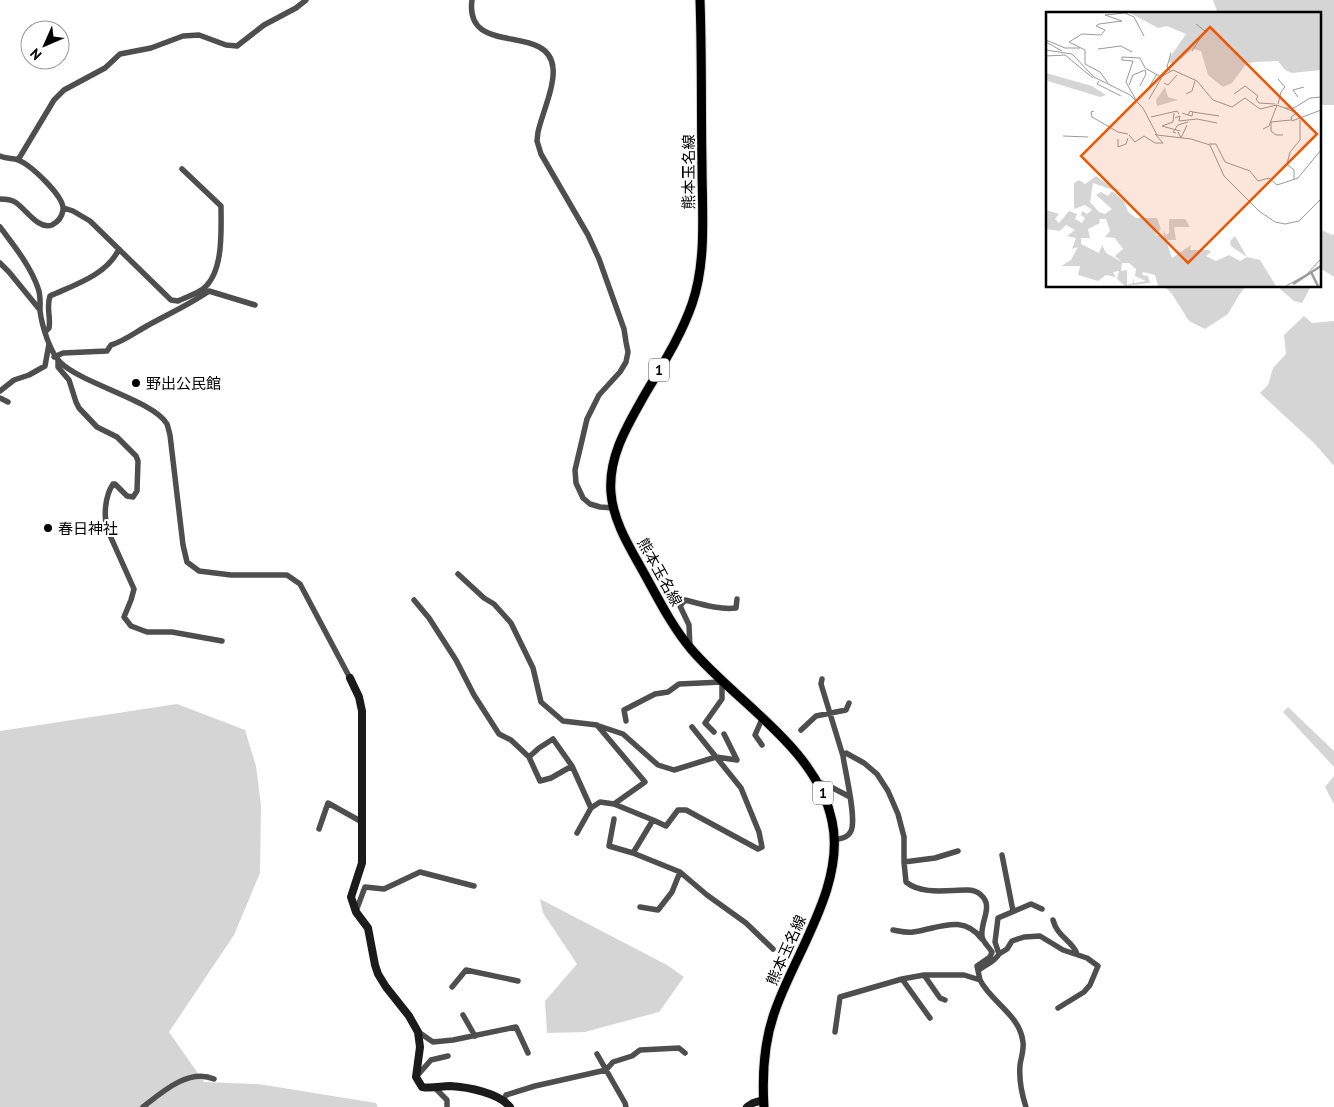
<svg xmlns="http://www.w3.org/2000/svg" width="1334" height="1107" viewBox="0 0 1334 1107" font-family="'PT Sans','Noto Sans JP',sans-serif">
<style>
.green{fill:#d5d5d5}
.lines{fill:none;stroke-linecap:round;stroke-linejoin:round}
.primary-casing{stroke:#dbdbdb;stroke-width:11}
.street{stroke:#4e4e4e;stroke-width:5.5}
.secondary{stroke:#1b1b1b;stroke-width:8}
.primary{stroke:#000;stroke-width:9}
.poi-dot{fill:#000;stroke:#fff;stroke-width:2}
.labels{text-anchor:middle;dominant-baseline:central;stroke-width:4;stroke-linejoin:round;paint-order:stroke}
.shield{fill:#fff;stroke:#4c4c4c;stroke-width:1}
.shield-label{font-size:14px;font-weight:bold;fill:#000}
.street-label{font-size:15px;fill:#000;stroke:#fff}
.poi-label{font-size:15px;fill:#000;stroke:#fff;text-anchor:start}
.inset-river{fill:none;stroke:#9c9c9c;stroke-width:2.5}
.inset-road{fill:none;stroke:#999;stroke-width:1}
.view{fill:#e8590c;fill-opacity:0.15;stroke:#e8590c;stroke-width:2.5}
.inset-edge{fill:none;stroke:#000;stroke-width:2.5}
</style>
<rect width="100%" height="100%" fill="#fff"/>
<!-- green -->
<path class="green" d="M1213 0H1334V105H1320V14H1218Z
M1320 229 1332 235 1334 234V277L1320 268Z
M1164 286H1246L1239 295 1228 314 1205 329 1189 321 1172 294Z
M1282 286H1311L1302 303 1294 301 1280 289Z
M1304 316 1312 323 1334 321V466L1315 444 1260 393 1268 385 1273 368 1286 354 1284 335Z
M177 704 245 730 256 766 261 806 260 873 234 935 169 1032 204 1082 258 1084 376 1103 378 1107H0V731Z
M1288 707 1334 751V767L1283 712Z
M1334 776V804L1325 787Z
M540 899 667 965 684 977 659 1012 585 1032 547 1033 545 1001 577 964 543 913Z"/>
<g class="lines">
<!-- primary casing -->
<g class="primary-casing">
<path id="primary" d="M700 0C702 55 701 110 702 165 702 210 707 261 692 304 681 336 661 367 644 396 627 426 608 457 611 493 613 519 627 543 640 566 656 594 670 624 691 649 737 703 817 748 832 821 846 885 795 953 775 1011 764 1041 762 1075 764 1107"/>
</g>
<!-- street -->
<path class="street" d="M472 0C464 58 549 22 553 68 555 86 542 114 538 132L537 141 541 154 588 235 599 259 624 329 626 342 628 352 626 362 620 372 599 395 587 419 575 470 576 483 583 498 590 504 600 507 614 508
M0 156C6 159 14 158 18 160 31 165 65 197 63 210 62 217 58 222 52 225 38 230 26 209 15 202 10 199 5 199 0 199
M18 160 54 100 64 90 105 68 120 54 151 48 183 36 199 35 226 45 237 46 264 25 296 8 306 0
M64 208 73 211 90 221 171 300 178 301C186 297 196 294 203 289 224 272 221 231 221 206L182 169
M0 227C14 246 30 265 38 288 41 296 40 303 40 311 42 326 50 353 61 363 83 384 154 401 167 424 168 427 169 431 170 435L183 545 187 562 199 571 231 575H287L300 584 350 678
M0 263 9 272 40 310
M46 331 49 328C51 317 46 307 50 296 74 285 107 275 119 249
M54 357 63 353 107 351 111 345C124 341 133 334 145 327 166 315 189 305 209 291L255 305
M58 361V367L69 380 76 402 79 408 97 427 117 437 136 456 138 461 137 491 133 497 127 496 115 484H113C105 496 103 517 108 531L134 589 131 600 124 617 131 626 147 632H172L222 641
M0 391 14 380 29 375 45 366 49 344
M0 398 8 402
M458 574 484 598 494 604 511 623 533 668 541 702 563 721 597 725 645 782 614 804 653 820
M414 600 429 618 456 660 474 695 499 734 511 740 529 757
M690 648 689 625 680 606 685 600C701 604 719 610 736 608L737 599
M822 679 821 684 843 756
M626 721 624 710 655 694 668 692 679 684 722 682V699L705 723 714 732
M599 726 623 734 658 765 674 770 716 757 737 760 724 734
M801 730 816 716 846 710 849 703
M762 745 755 735 762 719
M572 766 553 739 539 748 529 757 540 781 551 778 572 766 591 808
M817 781 831 787 850 797
M614 819 609 846 633 853 680 872 707 895 746 923 773 949
M319 829 328 803 362 822
M577 833 591 808 600 802 614 804
M834 840C840 839 848 838 851 831 857 819 845 771 843 756L846 753 864 763 877 774 888 791 898 814 904 837V862L906 882C922 895 947 890 967 890 972 890 977 891 981 895 994 906 980 922 982 936 982 941 989 947 992 952L990 957 977 966 980 980 964 975H924L940 998 945 1000
M633 853 653 820 666 826 678 810H686L758 849 762 847 759 832 741 788 692 727
M1002 855 1013 911
M904 862 935 858 958 851
M640 907 658 910 672 892 680 872
M356 911 365 887 384 889 420 872 474 886
M1053 920C1057 937 1073 941 1077 954
M893 930C899 931 906 933 913 932 938 929 962 913 982 939
M999 954 1007 949 1012 941 1024 937 1040 936 1063 950 1087 958 1098 966 1090 985 1084 992 1058 1008
M979 970C987 963 994 963 999 954L995 942 998 918 1031 904 1042 909
M924 975 902 979 930 1018
M980 980C991 1002 1020 1015 1023 1042 1024 1050 1021 1058 1020 1065 1019 1078 1022 1095 1026 1107
M452 987 466 970 518 981
M463 1015 475 1036
M417 1031 433 1042 453 1040 516 1027 528 1053
M835 1032 840 997 902 979
M597 1054 625 1103 626 1107
M416 1077 431 1060 448 1056
M435 1088 447 1100V1107
M504 1100 506 1095 535 1086 606 1070 613 1062 632 1056 640 1050 679 1048 685 1053
M143 1107C162 1092 189 1068 214 1079"/>
<!-- secondary -->
<path class="secondary" d="M350 678 359 697 362 711V863L351 897 356 912 368 928 375 965 378 974 386 987 409 1016 418 1032 420 1047 416 1077 422 1087C432 1089 441 1086 450 1086 468 1087 499 1093 510 1107
M747 1107 753 1103 763 1100"/>
<!-- primary -->
<use href="#primary" class="primary"/>
</g>
<!-- markers -->
<g class="poi-dot">
<circle cx="136" cy="383" r="5"/>
<circle cx="48" cy="528" r="5"/>
</g>
<g class="labels">
<!-- shield labels -->
<g class="shield">
<rect x="649" y="358.5" width="20" height="23" rx="4"/>
<rect x="813" y="781.5" width="20" height="23" rx="4"/>
</g>
<g class="shield-label">
<text x="659" y="370">1</text>
<text x="823" y="793">1</text>
</g>
<!-- street labels -->
<g class="street-label">
<text transform="translate(688 172) rotate(-90)">熊本玉名線</text>
<text transform="translate(660 572) rotate(61)">熊本玉名線</text>
<text transform="translate(786 950) rotate(-66)">熊本玉名線</text>
</g>
<!-- poi labels -->
<g class="poi-label">
<text x="146" y="383">野出公民館</text>
<text x="58" y="528">春日神社</text>
</g>
</g>
<!-- overview -->
<g transform="translate(1046 12)">
<rect width="275" height="275" fill="#fff"/>
<path d="M84 1H275V58L246 61 239 58 232 49 208 50 200 52 186 71 177 75 162 63 155 39 147 37 128 52 124 51 123 47 140 22 121 14 112 16ZM0 61 46 74 60 83 54 85 5 70 0 68ZM119 75 122 85 132 88 111 94 110 88ZM50 164 68 177H78L67 178 47 171 44 190 53 200 59 202 66 197 50 183 55 180 62 184 66 179 78 189 82 200 90 206H111L115 217 109 223 118 224 117 218 120 223 123 221V207H139L144 215H128L130 228H120L126 246 145 233 144 238H163L165 240 160 244 170 249 183 243 194 249 201 245 185 234 184 229 189 224 201 245 214 248 230 274H112L109 263 97 260 96 263 102 264 104 271 79 274 71 267 73 259 67 260 70 265 60 263 52 269 32 263 34 254H15L25 248 32 235 26 237 30 226 21 224 29 218 20 213 14 219 0 217V198L13 202 9 207 13 211 23 199 31 202 29 207 36 211 39 206 35 203 36 199 41 202 46 198 39 193 28 197V171L33 168 39 172ZM53 207H60L64 219 59 225 69 226 77 237 69 244 76 250 60 241 56 233 53 241 35 232V226H44L42 217 54 211ZM76 251H83L90 257 89 264 100 269 88 271V265L87 271 81 273V258L75 259Z" fill="#d5d5d5" fill-rule="evenodd"/>
<path class="inset-river" d="M265 260 272 274M247 272 275 254"/>
<path class="inset-road" d="M79 1 88 5 98 24M0 28 19 36H34M0 30 16 39M52 37 75 34 86 40M0 38 26 42 48 65 84 83 97 96 111 123 145 127 164 133 178 164 213 199 229 210 239 212 253 209 275 187M146 39 159 19 150 12M0 44 19 43 47 66M124 59 121 55 125 41M53 69 51 72 75 84M62 71 54 60 39 52V38L23 30 36 22 55 23 59 18 50 14 53 12 76 9 59 3 79 1M118 71 122 73 131 63M83 73 87 63 99 58M94 74 100 62 99 58M103 75 111 62M140 82 146 79 149 69M188 82 199 74 212 84 210 87 213 91 229 92M252 85 247 78 258 75M103 87 116 65M91 90 80 70 87 49 76 48V45L94 46 99 56 115 65 127 58 151 69 167 88 186 95 199 86 214 97 231 93 251 101 245 105 246 109 275 98M232 92 235 80 239 75 232 67M239 96H248L264 86 275 85M48 99 45 100 46 105 72 120 82 122M147 100 173 104M128 101 127 110 116 114 134 119M136 101 142 103 144 99 147 100 146 104 142 103M105 105 131 99 133 102M129 106 134 104 133 109 151 107 171 111M217 117 223 114 231 93M132 120 135 126 141 113M130 121 127 120 132 113 142 110M83 123 89 130 98 124 109 131H117L109 122M237 123H230L225 119V110L245 108M17 124 42 125M72 127V135L80 132 82 126M163 132H170L179 150 204 159 212 169 223 166 231 173 252 166 275 138M248 167V158L241 152 244 140 254 128V108M240 274 260 263 275 247"/>
<path class="view" d="M164 15 271 122 142 251 35 144Z"/>
<rect width="275" height="275" class="inset-edge"/>
</g>
<!-- north arrow -->
<g transform="translate(45 45) rotate(225)"><circle r="24" fill="#ffffff" stroke="#999999"/>
<path d="M0-4L9 19L0 12L-9 19Z" fill="#000000"/>
<text y="-8" font-size="14" font-weight="bold" text-anchor="middle" fill="#000000">N</text>
</g>
</svg>
